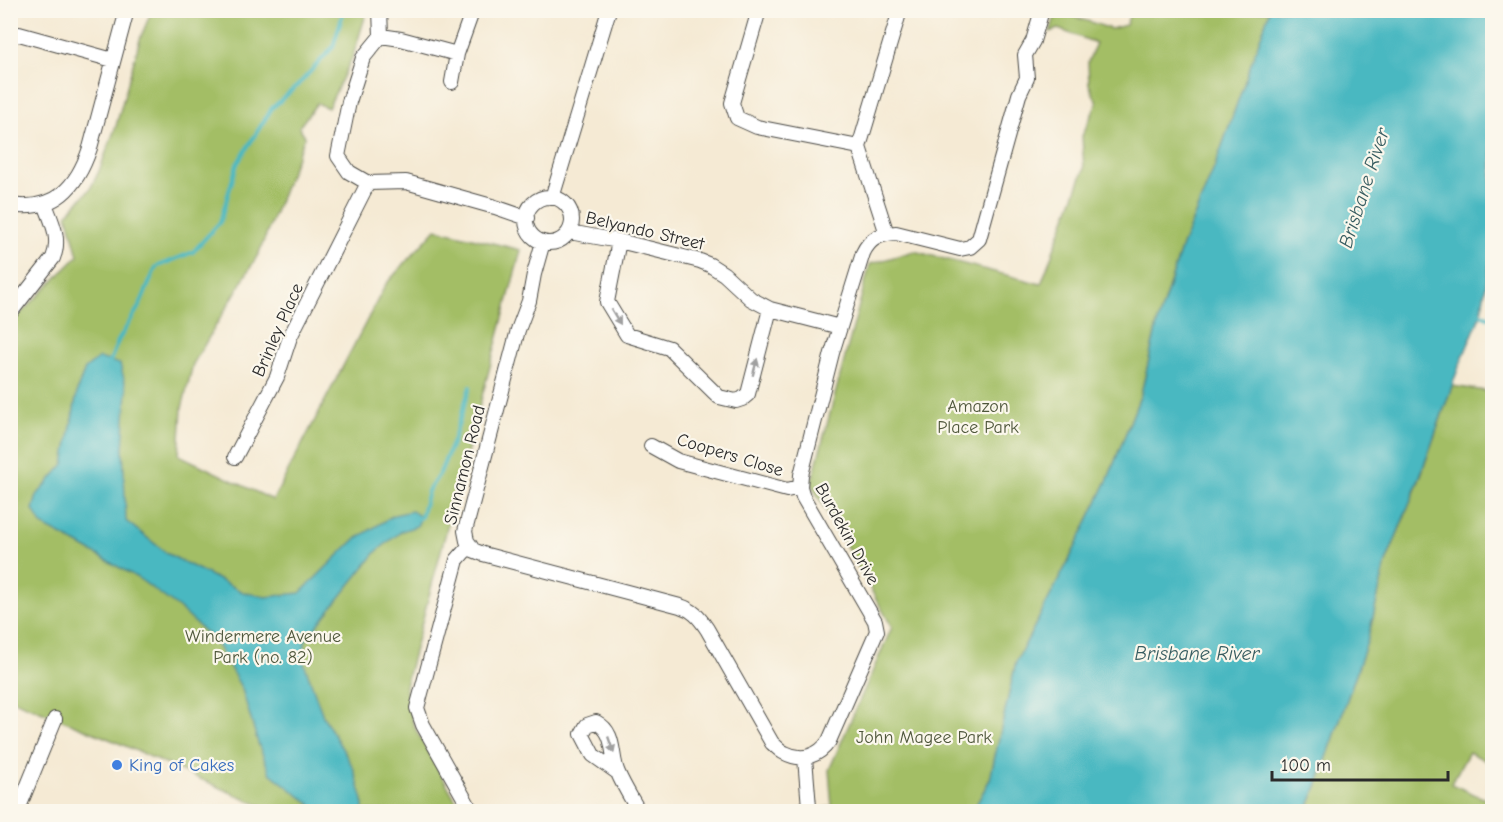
<svg xmlns="http://www.w3.org/2000/svg" width="1503" height="822" viewBox="0 0 1503 822" font-family="'Comic Neue',sans-serif">
<style>
.green{fill:#a3be65;stroke:#677448;stroke-width:1.5}
.water{fill:#49b8c1;stroke:#3a7276;stroke-width:1.5}
.lines{fill:none;stroke-linecap:round;stroke-linejoin:round}
.stream{stroke:#49b8c1;stroke-width:4}
.minor-casing{stroke:#494844;stroke-width:16}
.minor{stroke:#fff;stroke-width:14}
.oneway{fill:#a0a0a0}
.shop-dot{fill:#3f7fe0;stroke:#fbf7ec;stroke-width:2}
.labels{text-anchor:middle;dominant-baseline:central;stroke-width:4.5;stroke-linejoin:round;paint-order:stroke}
.street-label{font-size:18px;fill:#2b2b2b;stroke:#fbf7ec}
.park-label{font-size:18px;fill:#4f573c;stroke:#fbf7ec}
.shop-label{font-size:18px;fill:#366cbe;stroke:#fbf7ec;text-anchor:start}
.water-label{font-size:20px;font-style:italic;fill:#365c60;stroke:#fbf7ec}
</style>
<rect width="100%" height="100%" fill="#fbf7ec"/>
<filter id="ink" filterUnits="userSpaceOnUse"><feTurbulence type="fractalNoise" baseFrequency=".0167" numOctaves="2"/><feDisplacementMap in="SourceGraphic" scale="12" xChannelSelector="R" yChannelSelector="G"/><feConvolveMatrix kernelMatrix="1 2 1 2 8 2 1 2 1" color-interpolation-filters="sRGB"/></filter>
<filter id="wash" filterUnits="userSpaceOnUse"><feTurbulence type="fractalNoise" baseFrequency=".008" numOctaves="4" result="noise"/><feDisplacementMap in="SourceGraphic" scale="24" xChannelSelector="R" yChannelSelector="G"/><feGaussianBlur stdDeviation="1.35" result="paint"/><feColorMatrix in="noise" values="0 0 0 0 0 0 0 0 0 0 0 0 0 0 0 0 0 1.4 0 .05"/><feComposite in="paint" operator="in"/></filter>
<g filter="url(#wash)">
<rect width="100%" height="100%" fill="#f5ead4"/>
<!-- green -->
<path class="green" d="M152 10 367 11 353 56 328 108 317 103 299 127 305 136 259 253 193 364 182 408 179 455 273 500 386 284 436 229 521 250 405 686 413 723 417 732 462 811H273L114 741 11 699V323L78 256 67 214 90 189 99 171 116 126 140 39Z
M1057 11 1111 29 1126 25 1131 11H1270L1215 166 1182 246 1158 321 1141 394 1108 479 1070 558 1016 662 990 779 973 811H821L824 808 832 807 829 770 892 627 811 484 870 264 914 251 1041 284 1084 169 1082 136 1097 103 1089 84 1088 62 1096 43 1058 29 1050 32Z
M1452 386 1492 392V764L1469 752 1451 784 1492 802V811L1307 812 1317 786 1367 642 1386 562 1419 481Z"/>
<!-- water -->
<path class="water" d="M1270 10 1492 11V249L1481 314 1458 369 1418 482 1386 562 1367 642 1317 786 1307 811H973L990 779 1016 662 1070 558 1108 479 1141 394 1158 321 1182 246 1215 166Z
M99 358 120 364 127 390 123 448 126 521 168 554 243 592 266 597 300 593 354 540 394 515 412 511 421 517 417 526 402 531 377 551 305 641 304 663 323 716 353 767 363 800V811H319L270 773 258 743 242 689 215 641 179 608 138 578 78 544 43 526 33 510 37 495 64 464 78 387 85 369Z"/>
<g class="lines">
<!-- stream -->
<path class="stream" d="M1481 314 1492 319
M109 364 118 341 140 305 156 267 193 252 220 222 237 164 272 108 298 85 333 47 344 10
M418 519 421 517 428 491 440 473 453 441 470 387"/>
</g>
</g>
<g filter="url(#ink)">
<g class="lines">
<!-- minor casing -->
<g class="minor-casing">
<path id="minor" d="M380 10 381 36 363 58 349 102 338 156 349 172 368 183 406 182 495 207 527 218
M759 10 732 103 737 118 757 127 859 147 900 10
M10 36 19 34 113 60
M381 36 401 39 457 54
M452 82 457 54 471 15
M859 147 887 234
M526 220a23 23 0 1 1 46 0a23 23 0 1 1-46 0Z
M552 198 609 10
M10 205C55 212 77 187 90 148L127 10
M569 232 619 241 700 261 710 265 724 274 751 299 770 309 840 327
M619 241 607 302 627 335 669 348 719 397 736 401 742 399 748 394 770 309
M10 313 53 258C61 239 52 222 45 204
M651 446 678 461 787 490 800 487
M235 457 277 377 290 337 368 183
M470 545 473 550 483 554 680 606C693 610 699 617 707 629L772 743C776 746 780 751 785 753 802 762 819 756 829 741L877 631 875 621 803 497 800 487 801 475 832 353 863 253C870 238 880 234 896 233L960 249 970 247 979 239 1019 95 1027 78 1025 55 1033 41 1042 10
M805 758 809 807 808 812
M617 772 593 755 582 734 587 725 596 722C617 733 610 756 618 773 624 787 632 799 639 812
M17 812 55 719
M472 812 423 725 417 708 457 560 470 545 467 541 465 531 518 330 529 301 534 274 543 242"/>
</g>
<!-- minor -->
<use href="#minor" class="minor"/>
</g>
<!-- one-way arrows -->
<defs><path id="oneway-solid" d="M-6-.8H1V-3.2L6.5 0L1 3.2V.8H-6Z" transform="scale(1.5)"/></defs>
<g class="oneway">
<use href="#oneway-solid" transform="translate(616 317) rotate(59)"/>
<use href="#oneway-solid" transform="translate(755 367) rotate(-75)"/>
<use href="#oneway-solid" transform="translate(611 745) rotate(71)"/>
</g>
</g>
<!-- markers -->
<circle class="shop-dot" cx="117" cy="765" r="6"/>
<g class="labels">
<!-- street labels -->
<g class="street-label">
<text transform="translate(645 231) rotate(13)">Belyando Street</text>
<text transform="translate(278 330) rotate(-66)">Brinley Place</text>
<text transform="translate(730 455) rotate(17)">Coopers Close</text>
<text transform="translate(465 465) rotate(-76)">Sinnamon Road</text>
<text transform="translate(847 534) rotate(61)">Burdekin Drive</text>
</g>
<!-- park labels -->
<g class="park-label">
<text x="978" y="406">Amazon<tspan x="978" dy="21">Place Park</tspan></text>
<text x="263" y="636">Windermere Avenue<tspan x="263" dy="21">Park (no. 82)</tspan></text>
<text x="924" y="737">John Magee Park</text>
</g>
<!-- shop labels -->
<g class="shop-label">
<text x="129" y="765">King of Cakes</text>
</g>
<!-- water labels -->
<g class="water-label">
<text transform="translate(1364 188) rotate(-72)">Brisbane River</text>
<text x="1197" y="653">Brisbane River</text>
</g>
</g>
<!-- margin -->
<rect width="1503" height="822" fill="none" stroke="#fbf7ec" stroke-width="36"/>
<!-- scale -->
<path d="M1272 771v9h176v-9" fill="none" stroke="#2b2b2b" stroke-width="3"/>
<text x="1281" y="771" font-size="18" fill="#2b2b2b" stroke="#fbf7ec" stroke-width="4.5" paint-order="stroke">100 m</text>
</svg>
